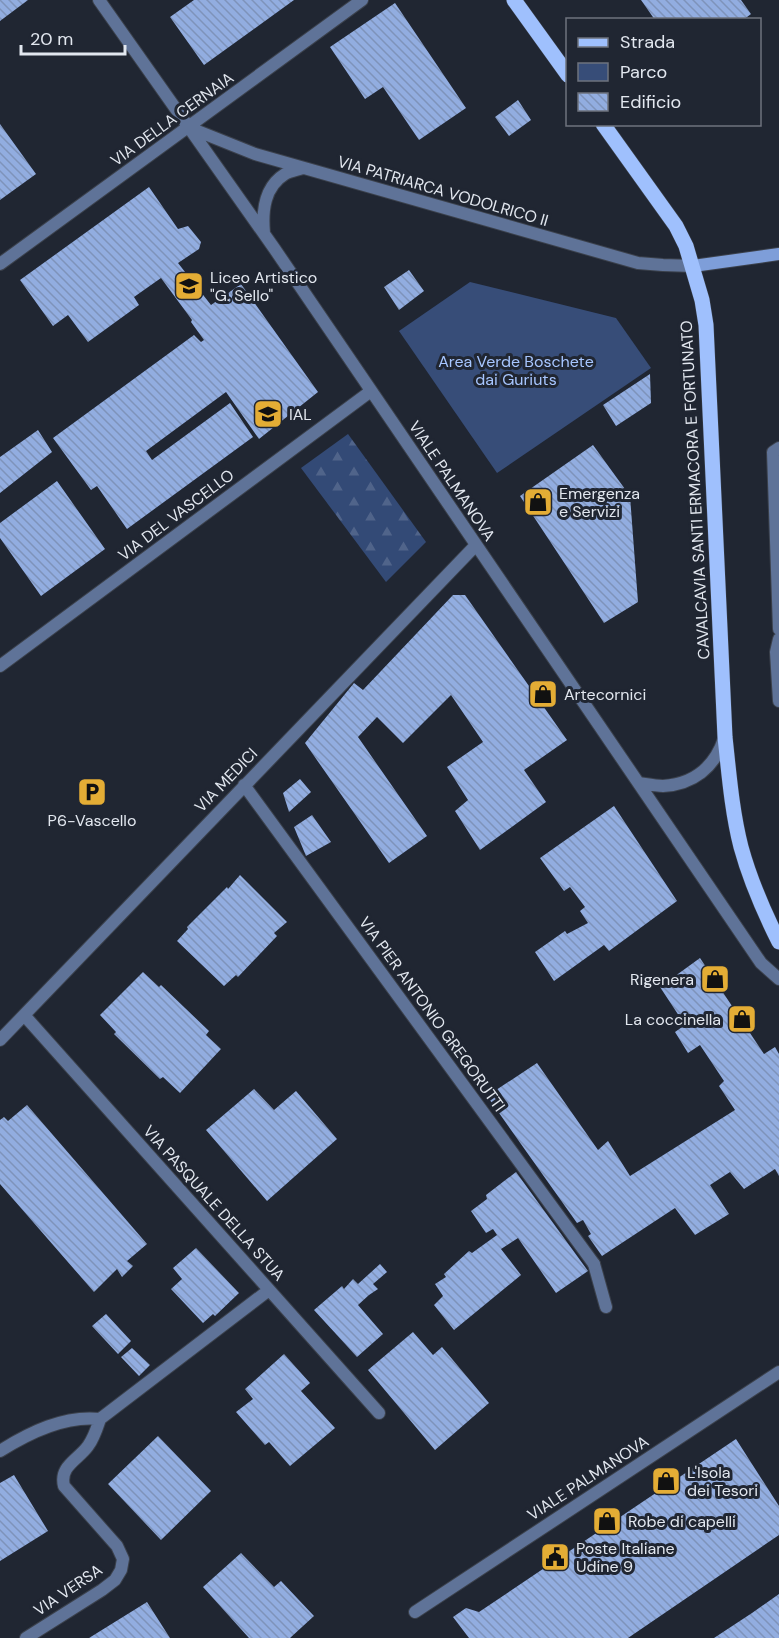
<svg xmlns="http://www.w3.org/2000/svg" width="779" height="1638" viewBox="0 0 779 1638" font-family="'DM Sans',sans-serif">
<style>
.green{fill:#374d78}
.forest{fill:url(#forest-firs)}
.building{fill:url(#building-back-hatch)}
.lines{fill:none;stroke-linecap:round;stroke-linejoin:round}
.lane-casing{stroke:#3b414c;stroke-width:14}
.street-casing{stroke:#3b414c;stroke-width:14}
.secondary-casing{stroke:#3b414c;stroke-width:14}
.primary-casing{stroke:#3b414c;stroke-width:16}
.lane{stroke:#5f7398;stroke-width:12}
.street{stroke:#5f7398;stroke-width:12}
.secondary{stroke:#7e9ed9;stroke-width:12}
.primary{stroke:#9fc0fd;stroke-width:15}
.labels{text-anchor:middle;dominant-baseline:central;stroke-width:6;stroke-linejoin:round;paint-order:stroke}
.street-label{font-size:16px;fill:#e2e7ef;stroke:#202632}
.poi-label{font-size:16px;fill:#e2e7ef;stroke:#202632;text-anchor:start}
.park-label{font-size:16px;fill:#a7c6ff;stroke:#202632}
</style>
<defs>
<pattern id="forest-firs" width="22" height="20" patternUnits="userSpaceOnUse" patternTransform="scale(1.5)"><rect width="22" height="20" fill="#334a76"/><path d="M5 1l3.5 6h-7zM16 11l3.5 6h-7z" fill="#50648a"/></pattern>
<pattern id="building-back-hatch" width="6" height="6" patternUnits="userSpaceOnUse" patternTransform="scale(1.5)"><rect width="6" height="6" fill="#92ade0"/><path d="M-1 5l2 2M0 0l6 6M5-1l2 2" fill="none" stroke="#7e93ba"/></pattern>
</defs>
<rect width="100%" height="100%" fill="#202632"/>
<!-- green -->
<path class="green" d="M470 282 616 318 651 368 497 473 399 331Z"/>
<!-- forest -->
<path class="forest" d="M348 434 426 542 386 582 301 468Z"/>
<!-- building -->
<path class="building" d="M0 0H28L0 21Z
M194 0H294L204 65 170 17Z
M641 0H741L751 14 743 20H655Z
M395 3 466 108 419 140 383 87 365 99 330 47Z
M518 100 531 120 509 136 495 117Z
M0 124 36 174 0 200Z
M149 187 178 229 188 226 201 242 199 249 178 263 211 305 241 284 318 392 259 439 226 392 146 451 152 460 230 403 253 437 127 529 97 486 91 490 53 438 194 335 201 342 204 340 191 322 192 320 161 278 134 297 139 305 88 342 68 315 53 326 20 280Z
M409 270 424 291 399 310 384 287Z
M650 374 651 403 616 426 603 405Z
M38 430 52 452 0 493V457Z
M593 445 630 496 638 602 604 623 520 496Z
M57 481 105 549 41 596 0 538V523Z
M453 595H465L567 740 524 770 546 802 480 850 455 811 468 800 447 767 483 742 451 695 403 743 377 717 358 737 427 836 389 863 305 743 354 683 363 690Z
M300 779 311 792 289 812 283 793Z
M614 806 677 901 609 951 604 945 554 981 535 952 565 931 567 934 588 923 580 911 585 907 570 887 564 891 540 858Z
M312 815 331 842 306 856 294 827Z
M240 875 287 922 274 933 277 936 238 977 236 975 224 986 177 941 188 929 187 927 227 887 228 889Z
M700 958 764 1054 775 1047 779 1054V1176L775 1169 744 1189 730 1172 710 1185 729 1214 695 1235 675 1208 602 1256 588 1236 591 1234 583 1220 577 1223 487 1096 537 1063 598 1150 608 1141 630 1176 735 1110 719 1086 724 1081 700 1045 688 1053 675 1032 685 1025 660 987Z
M143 972 159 987 161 985 209 1031 206 1035 221 1049 180 1093 163 1077 160 1079 114 1034 116 1032 100 1015Z
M254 1089 274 1110 296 1091 337 1139 267 1201 206 1130Z
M27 1105 147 1244 127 1261 133 1266 122 1277 117 1269 94 1292 0 1184V1120L4 1117 8 1121Z
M516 1172 588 1271 556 1293 518 1238 501 1249 521 1275 454 1330 434 1305 443 1296 435 1284 446 1277 444 1274 469 1251 472 1253 497 1235 493 1229 486 1233 471 1211 487 1199 486 1195Z
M196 1248 239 1293 215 1316 213 1314 203 1323 171 1289 182 1279 173 1268Z
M380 1264 387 1272 373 1284 378 1289 369 1295 358 1305 383 1334 357 1357 314 1310 342 1286 344 1289 353 1279 358 1284Z
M106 1314 131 1341 118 1354 92 1326Z
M413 1332 433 1355 442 1347 489 1403 435 1450 368 1370Z
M132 1348 150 1365 139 1376 121 1357Z
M284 1354 310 1383 301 1391 335 1428 290 1466 269 1442 265 1445 236 1412 253 1399 245 1389Z
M158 1436 211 1491 161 1540 108 1484Z
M736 1439 779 1506V1535L628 1638H469L453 1617 466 1608 479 1612Z
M14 1475 48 1531 0 1561V1483Z
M241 1553 274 1587 281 1581 314 1616 290 1638H249L203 1587Z
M779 1594V1638H714L752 1613Z
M147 1602 170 1638H89Z"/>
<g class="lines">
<!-- lane casing -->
<g class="lane-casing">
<path id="lane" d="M779 448 773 452 779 629
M594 1264 606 1307"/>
</g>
<!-- street casing -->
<g class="street-casing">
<path id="street" d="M99 0 274 248 761 963 779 979
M190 128 255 154 638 263 663 265 693 266
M264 233C262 211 264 187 285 174 290 171 298 170 303 168
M0 264 362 0
M779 639 776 652 779 701
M0 666 371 391
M639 783C646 784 655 786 663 786 693 784 714 768 724 739
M244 785 594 1264
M24 1015 379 1413
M0 1040 476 545
M0 1451C30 1432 65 1415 100 1419
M415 1612 779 1372
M26 1638 102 1590 115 1580 121 1570 123 1559 117 1546 64 1486C59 1466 78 1460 88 1446 94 1438 97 1428 100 1419L269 1290"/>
</g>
<!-- secondary casing -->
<g class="secondary-casing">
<path id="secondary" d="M693 266 779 254"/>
</g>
<!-- primary casing -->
<g class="primary-casing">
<path id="primary" d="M514 0 568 75
M603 124 676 226 686 246 702 300 706 325 725 737C729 774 732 812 741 847 750 880 764 912 779 942"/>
</g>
<!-- lane -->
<use href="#lane" class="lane"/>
<!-- street -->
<use href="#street" class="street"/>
<!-- secondary -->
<use href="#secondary" class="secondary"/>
<!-- primary -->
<use href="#primary" class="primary"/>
</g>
<!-- icons -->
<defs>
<g id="school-square" transform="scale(1.5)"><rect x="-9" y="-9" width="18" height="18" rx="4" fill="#e4ad35" stroke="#202632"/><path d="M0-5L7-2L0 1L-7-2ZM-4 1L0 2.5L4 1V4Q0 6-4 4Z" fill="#111"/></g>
<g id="shop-square" transform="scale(1.5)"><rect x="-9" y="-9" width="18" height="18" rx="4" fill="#e4ad35" stroke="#202632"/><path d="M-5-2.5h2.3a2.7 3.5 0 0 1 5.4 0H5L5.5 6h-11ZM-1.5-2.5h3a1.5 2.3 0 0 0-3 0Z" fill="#111"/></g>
<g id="parking-square" transform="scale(1.5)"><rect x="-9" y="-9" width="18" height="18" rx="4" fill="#e4ad35" stroke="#202632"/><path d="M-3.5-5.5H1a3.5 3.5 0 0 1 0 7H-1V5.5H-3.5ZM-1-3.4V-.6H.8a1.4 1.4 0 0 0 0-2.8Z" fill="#111"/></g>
<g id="civic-square" transform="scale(1.5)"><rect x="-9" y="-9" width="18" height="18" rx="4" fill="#e4ad35" stroke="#202632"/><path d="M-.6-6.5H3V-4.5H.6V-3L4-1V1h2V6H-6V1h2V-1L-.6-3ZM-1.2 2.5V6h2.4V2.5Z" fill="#111"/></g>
</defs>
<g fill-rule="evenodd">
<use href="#school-square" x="189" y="286"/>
<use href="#school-square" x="268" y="414"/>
<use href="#shop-square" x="538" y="502"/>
<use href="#shop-square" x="543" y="694"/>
<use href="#parking-square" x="92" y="792"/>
<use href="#shop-square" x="715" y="979"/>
<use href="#shop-square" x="742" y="1019"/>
<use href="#shop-square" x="666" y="1481"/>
<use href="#shop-square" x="607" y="1521"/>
<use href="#civic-square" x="555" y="1557"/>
</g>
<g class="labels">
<!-- street labels -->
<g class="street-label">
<text transform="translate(172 119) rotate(-36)">VIA DELLA CERNAIA</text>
<text transform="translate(443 191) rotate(16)">VIA PATRIARCA VODOLRICO II</text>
<text transform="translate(452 481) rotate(56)">VIALE PALMANOVA</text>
<text transform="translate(695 490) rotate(-93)">CAVALCAVIA SANTI ERMACORA E FORTUNATO</text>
<text transform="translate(176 515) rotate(-37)">VIA DEL VASCELLO</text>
<text transform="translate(226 780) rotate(-46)">VIA MEDICI</text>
<text transform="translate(432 1014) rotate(54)">VIA PIER ANTONIO GREGORUTTI</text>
<text transform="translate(214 1203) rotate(48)">VIA PASQUALE DELLA STUA</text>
<text transform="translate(588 1478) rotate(-33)">VIALE PALMANOVA</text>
<text transform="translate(68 1590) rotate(-34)">VIA VERSA</text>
</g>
<!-- poi labels -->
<g class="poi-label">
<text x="210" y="277">Liceo Artistico<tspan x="210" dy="18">"G. Sello"</tspan></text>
<text x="289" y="414">IAL</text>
<text x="559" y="493">Emergenza<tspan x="559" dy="18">e Servizi</tspan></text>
<text x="564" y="694">Artecornici</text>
<text x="92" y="820" text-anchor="middle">P6-Vascello</text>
<text x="694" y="979" text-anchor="end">Rigenera</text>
<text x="721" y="1019" text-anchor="end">La coccinella</text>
<text x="687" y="1472">L'Isola<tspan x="687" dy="18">dei Tesori</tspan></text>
<text x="628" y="1521">Robe di capelli</text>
<text x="576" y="1548">Poste Italiane<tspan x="576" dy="18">Udine 9</tspan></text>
</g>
<!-- park labels -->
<g class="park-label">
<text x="516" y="361">Area Verde Boschete<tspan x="516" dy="18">dai Guriuts</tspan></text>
</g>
</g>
<!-- legend -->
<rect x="566" y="18" width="195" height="108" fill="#202632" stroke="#6e737e" stroke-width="1.5"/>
<rect x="578" y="38" width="30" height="9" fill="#9fc0fd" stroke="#6e737e" stroke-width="1.5"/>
<text x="620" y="48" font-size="18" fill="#e2e7ef">Strada</text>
<rect x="578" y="63" width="30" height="18" fill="#374d78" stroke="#6e737e" stroke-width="1.5"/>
<text x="620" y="78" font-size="18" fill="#e2e7ef">Parco</text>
<rect x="578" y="93" width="30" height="18" fill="url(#building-back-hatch)" stroke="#6e737e" stroke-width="1.5"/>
<text x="620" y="108" font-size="18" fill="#e2e7ef">Edificio</text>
<!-- scale -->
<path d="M21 45v9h104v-9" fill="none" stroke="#e2e7ef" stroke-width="3"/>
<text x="30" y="45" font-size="18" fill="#e2e7ef" stroke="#202632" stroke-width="4.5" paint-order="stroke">20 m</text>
</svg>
